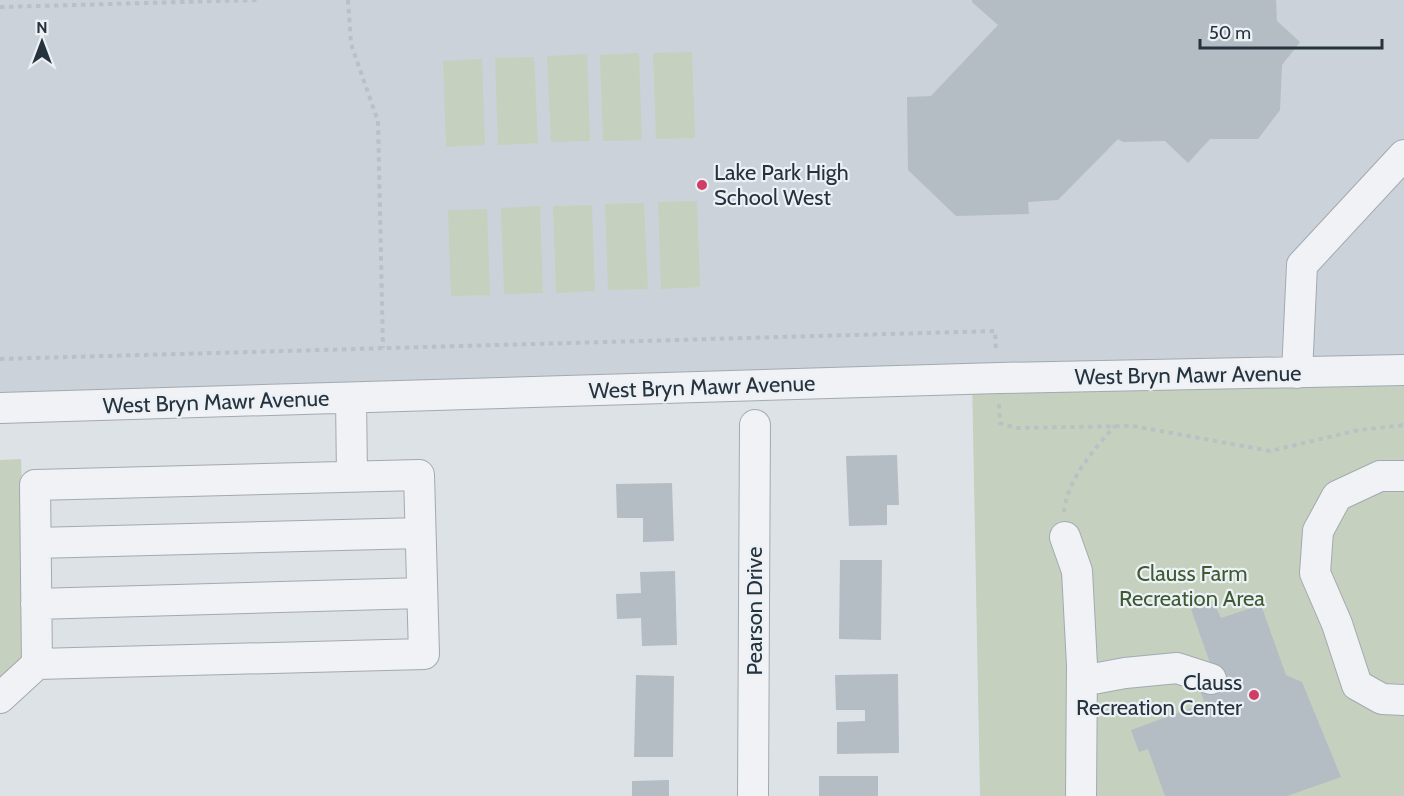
<svg xmlns="http://www.w3.org/2000/svg" width="1404" height="796" viewBox="0 0 1404 796" font-family="Cabin,sans-serif">
<style>
.built{fill:#cbd2d9}
.green{fill:#c5d1be}
.building{fill:#b4bcc4}
.lines{fill:none;stroke-linecap:round;stroke-linejoin:round}
.minor-casing{stroke:#a2aab1;stroke-width:32}
.path{stroke:#bbc0c5;stroke-width:4;stroke-dasharray:4.5 4.5;stroke-linecap:butt}
.minor{stroke:#f0f2f5;stroke-width:30}
.poi-dot{fill:#d03e66;stroke:#ecf1f5;stroke-width:2}
.labels{text-anchor:middle;dominant-baseline:central;stroke-width:4.5;stroke-linejoin:round;paint-order:stroke}
.poi-label{font-size:22px;fill:#26323e;stroke:#ecf1f5;text-anchor:start}
.street-label{font-size:22px;fill:#26323e;stroke:#ecf1f5}
.park-label{font-size:22px;fill:#3f5a33;stroke:#ecf1f5}
</style>
<rect width="100%" height="100%" fill="#dde2e7"/>
<!-- built -->
<path class="built" d="M0 0H1404V370L0 408Z"/>
<!-- green -->
<path class="green" d="M692 52 695 138 656 139 653 53Z
M639 53 642 140 603 141 600 55Z
M587 54 590 141 551 142 547 56Z
M534 57 538 143 498 145 495 58Z
M482 59 485 145 446 147 443 61Z
M697 201 700 287 661 289 658 202Z
M644 203 648 289 608 290 605 204Z
M592 205 595 291 556 293 553 206Z
M540 206 543 293 504 294 501 208Z
M487 209 490 295 451 296 448 210Z
M1404 370V796H980L972 379Z
M21 459 27 656 0 681V460Z"/>
<!-- building -->
<path class="building" d="M972 0H1276L1277 21 1300 42 1282 65 1280 110 1258 139H1210L1188 163 1165 141 1123 142 1118 139 1058 200 1028 202 1029 214 956 216 908 170 907 97 931 96 998 25 972 2Z
M897 455 899 505H887V525L849 526 846 456Z
M672 483 674 541 643 542V518H617L616 484Z
M840 560H882L881 640 839 639Z
M675 571 677 645 642 646 641 618 617 619 616 594 641 593 640 572Z
M1213 601 1221 618 1261 605 1286 675 1302 682 1341 777 1287 796H1165L1148 749 1139 752 1131 730 1205 703 1198 686 1216 680 1191 609Z
M898 674 899 753 837 754V722L865 721V710H836L835 675Z
M636 675 674 676 673 757H634Z
M819 776H878V796H819Z
M669 780V796H632V781Z"/>
<g class="lines">
<!-- minor casing -->
<g class="minor-casing">
<path id="minor" d="M1297 373 1302 265 1404 155
M351 398 352 476
M0 408 999 378 1404 370
M1404 476H1380L1337 496 1318 531 1315 573 1337 624 1357 685 1382 699 1404 700
M1065 537 1077 571 1082 665 1081 796
M36 543 420 533
M36 604 422 593
M1082 681 1125 673 1177 668 1211 679
M0 698 37 664 424 654 419 475 35 485 37 664
M753 796 755 425"/>
</g>
<!-- path -->
<path class="path" d="M348 0 351 44 378 121 383 348
M0 7 257 0
M0 359 995 331 996 352
M999 404 1000 423 1015 428 1133 426 1270 451 1359 430 1404 425
M1064 512C1067 480 1094 449 1115 426"/>
<!-- minor -->
<use href="#minor" class="minor"/>
</g>
<!-- markers -->
<g class="poi-dot">
<circle cx="702" cy="185" r="6"/>
<circle cx="1254" cy="695" r="6"/>
</g>
<g class="labels">
<!-- poi labels -->
<g class="poi-label">
<text x="714" y="172">Lake Park High<tspan x="714" dy="25">School West</tspan></text>
<text x="1242" y="682" text-anchor="end">Clauss<tspan x="1242" dy="25">Recreation Center</tspan></text>
</g>
<!-- street labels -->
<g class="street-label">
<text transform="translate(1188 375) rotate(-1)">West Bryn Mawr Avenue</text>
<text transform="translate(702 387) rotate(-2)">West Bryn Mawr Avenue</text>
<text transform="translate(216 402) rotate(-2)">West Bryn Mawr Avenue</text>
<text transform="translate(754 611) rotate(-90)">Pearson Drive</text>
</g>
<!-- park labels -->
<g class="park-label">
<text x="1192" y="573">Clauss Farm<tspan x="1192" dy="25">Recreation Area</tspan></text>
</g>
</g>
<!-- north arrow -->
<g transform="translate(42 42)" stroke="#ecf1f5" stroke-width="4.5" paint-order="stroke">
<path d="M0-4.5L10 22L0 15L-10 22Z" fill="#26323e"/>
<text y="-9" font-size="16" font-weight="bold" text-anchor="middle" fill="#26323e">N</text>
</g>
<!-- scale -->
<path d="M1200 39v9h182v-9" fill="none" stroke="#26323e" stroke-width="3"/>
<text x="1209" y="39" font-size="18" fill="#26323e" stroke="#ecf1f5" stroke-width="4.5" paint-order="stroke">50 m</text>
</svg>
